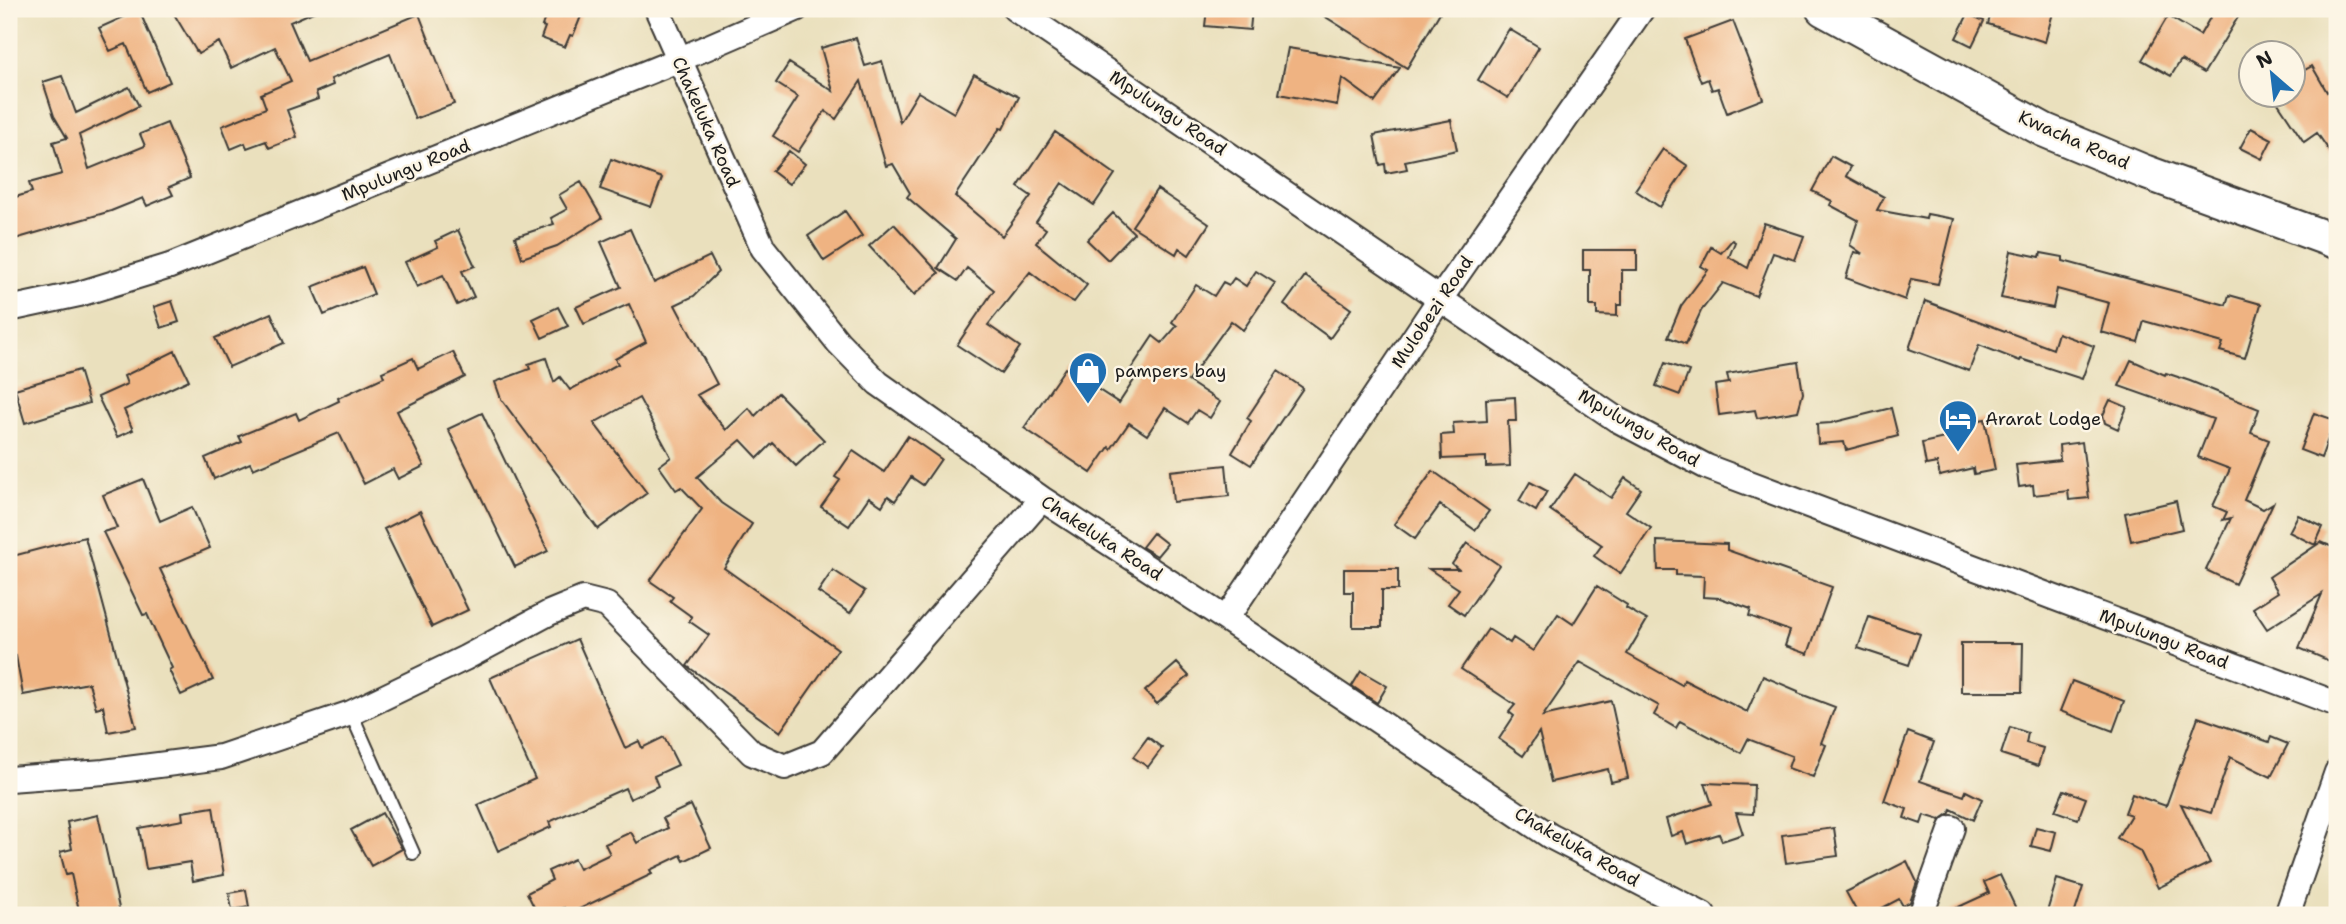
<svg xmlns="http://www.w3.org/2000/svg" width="2346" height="924" viewBox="0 0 2346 924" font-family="'Shantell Sans',sans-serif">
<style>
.building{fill:#efb382}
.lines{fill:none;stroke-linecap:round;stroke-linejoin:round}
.lane-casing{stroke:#3b3934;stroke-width:16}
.street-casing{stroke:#3b3934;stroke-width:28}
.secondary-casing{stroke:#3b3934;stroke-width:37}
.lane{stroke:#fff;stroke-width:12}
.street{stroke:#fff;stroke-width:24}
.secondary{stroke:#fff;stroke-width:33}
.labels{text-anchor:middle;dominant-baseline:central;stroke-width:5;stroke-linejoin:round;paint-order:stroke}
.street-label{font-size:18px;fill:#1c1c1c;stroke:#fcf5e5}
.poi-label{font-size:18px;fill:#1c1c1c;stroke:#fcf5e5;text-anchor:start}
</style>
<rect width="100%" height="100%" fill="#fcf5e5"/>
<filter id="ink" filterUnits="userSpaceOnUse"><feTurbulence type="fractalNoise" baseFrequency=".0143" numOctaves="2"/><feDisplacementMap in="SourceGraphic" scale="14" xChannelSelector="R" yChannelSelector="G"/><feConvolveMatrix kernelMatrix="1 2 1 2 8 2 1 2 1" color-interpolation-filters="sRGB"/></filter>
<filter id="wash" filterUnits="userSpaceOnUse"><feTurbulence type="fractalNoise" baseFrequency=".00686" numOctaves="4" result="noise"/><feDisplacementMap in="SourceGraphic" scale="28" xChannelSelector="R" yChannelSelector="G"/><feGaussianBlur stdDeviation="1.57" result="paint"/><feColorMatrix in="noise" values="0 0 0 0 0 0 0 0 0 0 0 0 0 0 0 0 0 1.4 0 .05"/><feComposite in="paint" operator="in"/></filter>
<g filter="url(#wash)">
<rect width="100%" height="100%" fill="#eae0bd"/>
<g id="blocks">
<!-- building -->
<path class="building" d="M171 9H320L290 22 307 61 419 14 454 104 415 119 390 54 331 79 333 85 316 92 318 99 287 110 297 137 269 148 266 141 247 148 245 143 231 149 222 126 266 108 261 94 291 81 275 47 231 68 219 42 198 54Z
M548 9H584L573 36 570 35 565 47 541 38 545 27 542 26Z
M1207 9H1252L1250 30 1205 26Z
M1313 9H1442L1407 68Z
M1992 9H2054L2045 42 1988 24Z
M2215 9H2243L2204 73 2181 60 2171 76 2142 60 2168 16 2200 35Z
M139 10 170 82 147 92 126 44 110 51 99 28Z
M1968 14 1984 21 1972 46 1956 38Z
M1733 21 1763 99 1727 113 1718 88 1712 90 1708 79 1701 82 1685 39Z
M1509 29 1539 47 1508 98 1478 80Z
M856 38 865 66 882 61 900 122 918 92 954 113 974 74 1019 97 1003 129 1000 128 955 196 1002 236 1031 196 1018 187 1055 132 1115 174 1094 205 1062 183 1036 222 1046 229 1036 243 1087 285 1074 302 1060 295 1030 272 988 325 1020 347 1001 374 957 345 994 290 967 268 958 281 938 268 956 239 907 197 910 193 893 164 886 166 861 81 836 119 825 111 798 152 773 136 798 97 776 83 789 63 833 91 821 48Z
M1288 48 1313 52 1400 68 1375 102 1342 78 1337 105 1279 94Z
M2312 66 2327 92 2337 86V162L2317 133 2304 142 2272 94H2293V76Z
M62 76 76 113 129 87 139 106 79 135 89 169 145 146 140 134 167 123 190 178 169 187 173 195 147 206 143 198 111 211 15 239 9 217V199L32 192 29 183 62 174 53 142 67 138 54 116 43 82Z
M1451 120 1457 150 1405 161 1407 169 1386 173 1385 164 1380 165 1374 135Z
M2251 128 2272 139 2262 159 2240 148Z
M1663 149 1688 166 1660 207 1635 190Z
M789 151 805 164 789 184 772 171Z
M1831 156 1851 167 1846 176 1884 197 1877 210 1926 219 1927 214 1954 219 1938 284 1911 279 1905 300 1846 278 1854 252 1863 254 1850 245 1858 220 1830 205 1832 201 1812 191Z
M611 159 662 178 651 207 600 189Z
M581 182 602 218 557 246 522 258 515 237 554 224 551 218 567 209 559 195Z
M1157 189 1209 224 1189 255 1179 248 1176 254 1132 226Z
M845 211 862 236 824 261 808 236Z
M1113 213 1134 233 1108 260 1087 240Z
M1764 223 1804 236 1795 260 1773 253 1756 296 1723 283 1701 311 1686 344 1668 337 1681 306 1708 270 1701 266 1711 247 1721 253 1732 240 1735 242 1729 257 1748 268Z
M894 224 939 273 914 295 869 246Z
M630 229 654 283 710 256 718 272 694 296 675 305 717 384 697 395 726 430 749 408 755 416 778 393 824 440 796 466 773 443 758 458 741 440 697 477 721 503 752 524 724 568 838 649 780 732 687 666 709 635 689 621 692 617 670 601 673 597 650 581 702 509 681 487 676 490 659 466 671 457 639 398 594 423 647 493 598 529 501 399 495 382 530 369 528 364 546 358 554 382 560 377 570 390 618 364 615 359 646 342 629 304 584 324 576 307 621 287 601 242Z
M458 230 475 266 462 271 474 297 457 305 443 275 417 287 405 262 438 247 435 241Z
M1583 250H1637V270H1622V305H1617V316L1597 315V306H1590V270H1583Z
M2011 251 2040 257 2041 253 2063 257V261L2226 305 2229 295 2261 304 2245 358 2220 351 2223 343 2144 321 2138 342 2101 332 2109 303 2057 289 2053 308 2001 298Z
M363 267 374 294 324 315 312 287Z
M1256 271 1275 283 1243 330 1231 321 1188 381 1220 402 1210 418 1197 410 1188 423 1165 408 1147 435 1129 423 1111 449 1109 447 1091 473 1024 428 1065 368 1119 403 1138 374 1131 369 1153 336 1162 343 1177 326 1172 322 1196 285 1214 296 1223 282 1229 285 1234 278 1246 286Z
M1305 276 1351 309 1330 338 1284 305Z
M172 301 179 322 161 328 154 307Z
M1925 301 2053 349 2058 333 2094 346 2082 379 2021 359 2020 361 1979 345 1969 371 1909 349Z
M558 307 568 326 542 338 533 319Z
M271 313 284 343 229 367 215 338Z
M175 351 189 380 124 410 133 430 117 437 98 397 127 384 124 376Z
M453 352 465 377 397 411 424 466 398 479 393 469 364 484 339 433 253 469 250 463 214 479 205 458 242 442 239 436 296 413 299 420 339 401 338 398 384 377 382 372 413 358 418 369Z
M2131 360 2165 375 2166 373 2190 381 2259 409 2251 433 2269 440 2244 500 2263 509 2273 503 2235 584 2206 570 2231 518 2223 520 2227 512 2213 506 2230 469 2198 457 2213 419 2119 386Z
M1798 362 1803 393 1798 411 1757 418 1755 410 1719 415 1715 385 1729 383 1727 374Z
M1665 363 1689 371 1680 395 1656 386Z
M79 370 89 403 25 423 15 389Z
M1278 371 1303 388 1251 465 1232 453 1251 421 1247 418Z
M1515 397 1516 421H1508L1510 466 1486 467V457L1442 459 1441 435 1454 434 1453 423 1487 421 1486 399Z
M2110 400 2127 407 2118 429 2105 423 2103 415Z
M1891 408 1898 436 1846 450 1844 442 1818 444 1817 424 1831 423Z
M482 413 548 551 515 567 448 429Z
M2314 413 2335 420 2321 458 2300 450Z
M1985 419 1995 470 1974 474 1973 468 1940 476 1937 463 1926 465 1922 443 1967 433 1965 423Z
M908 436 941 459 923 485 911 477 895 501 888 496 882 506 869 497 849 526 821 507 840 480 835 477 853 451 884 472Z
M2082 442 2089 498 2069 500 2068 491 2034 495 2033 485 2019 487 2016 465 2060 460 2059 445Z
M1226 465 1229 496 1173 502 1170 471Z
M1433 471 1489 511 1475 530 1440 505 1415 539 1394 524Z
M1575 474 1611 498 1625 478 1641 489 1626 511 1651 528 1620 574 1594 556 1602 545 1550 510Z
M143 479 160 521 192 507 210 548 160 569 213 680 181 695 169 670 172 668 157 636 147 614 143 615 103 532 117 528 103 495Z
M1530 482 1547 491 1536 511 1519 501Z
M2176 501 2182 529 2131 541 2125 513Z
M420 511 468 610 432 627 384 529Z
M2298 515 2323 527 2315 545 2289 532Z
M1153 533 1167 544 1157 556 1142 547Z
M85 537 136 727 108 732 103 706 96 708 89 683 23 695 16 656 11 657 9 645V557Z
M1657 541 1727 544V550L1832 587 1808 654 1785 646 1790 631 1749 616 1751 609 1720 598 1703 597 1704 576 1676 575V570H1658Z
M2321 542 2337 549V650L2332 662 2299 648 2322 594 2267 629 2253 608 2278 592 2269 577Z
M1467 543 1499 565 1464 615 1448 604 1459 589 1429 569H1458L1452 564Z
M1344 569H1398V590H1382V627H1353V592H1344Z
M833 570 865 591 850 613 818 592Z
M1597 586 1627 605 1626 608 1647 620 1627 654 1682 685 1684 680 1747 712 1763 676 1798 691V693L1835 707 1821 743 1826 745 1813 777 1788 768 1792 756 1748 739 1741 753 1680 721 1676 728 1654 715 1659 706 1580 662 1543 716 1611 701 1628 778 1611 782 1608 769 1551 782 1539 732 1523 756 1499 739 1514 716 1509 712 1515 705 1461 669 1488 629 1510 643 1513 638 1533 651 1558 614 1573 624Z
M1869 617 1920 634 1909 665 1858 648Z
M577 639 625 748 639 741 642 748 664 737 678 765 654 776 658 786 630 799 625 788 549 822 551 827 498 851 478 805 535 779 490 678Z
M1961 643H2023L2022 692H1961Z
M1177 663 1189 676 1157 704 1145 691Z
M1361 671 1387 686 1377 703 1352 686Z
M2072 681 2124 701 2113 731 2060 711Z
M2198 717 2269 742 2271 737 2288 744 2271 777 2230 757 2211 813 2181 804 2210 863 2158 888 2140 851 2117 838 2131 815 2125 813 2132 794 2166 806Z
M2010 727 2028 733 2026 743 2043 748 2038 766 2001 754Z
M1908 732 1934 742 1920 781 1964 796 1966 791 1982 799 1973 820 1951 809 1950 813 1940 820 1924 815 1921 824 1904 818 1907 809 1884 801Z
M1148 737 1162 748 1148 767 1133 757Z
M1705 783 1754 785 1753 814 1736 813 1743 834 1722 841 1719 834 1687 844 1683 832 1671 836 1666 819 1712 804Z
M2064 790 2086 798 2078 819 2055 811Z
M691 805 711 848 684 861 681 855 650 870 652 874 567 915 564 908 551 915H538L527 893 552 880 548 871 574 859 579 869 610 854 605 844 631 832 637 843 668 828 663 818Z
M213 807 224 875 193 881 190 862 146 869 139 828 183 820 182 812Z
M382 813 402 849 371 866 351 830Z
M98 815 119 908 120 915H80L71 874 66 875 60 852 72 849 67 822Z
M2036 827 2056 832 2051 851 2031 846Z
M1834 828 1838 856 1786 863 1782 835Z
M1907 861 1917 882 1910 902 1903 906 1899 899 1869 915 1867 910 1858 914 1846 892Z
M2000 875 2019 915H1941L1989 893 1984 882Z
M2057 879 2083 887 2074 915H2046Z
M246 890 249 907 232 910 229 893Z"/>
</g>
</g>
<g filter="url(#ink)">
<use href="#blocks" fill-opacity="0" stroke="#3b3934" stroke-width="2"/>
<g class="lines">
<!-- lane casing -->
<g class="lane-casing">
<path id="lane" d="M351 713 413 853"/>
</g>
<!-- street casing -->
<g class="street-casing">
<path id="street" d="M657 9 763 248 838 342 878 383 1042 499 1226 619 1550 836 1703 915
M1015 9 1616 419 1707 467 2337 704
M9 309 79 294 170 266 678 60 796 9
M1226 619 1440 299 1642 9
M9 779 104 772 221 757 351 713 465 658 549 613 583 599 607 605 752 753 785 767 822 752 1042 499
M1921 915 1952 828
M2287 915 2337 772"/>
</g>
<!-- secondary casing -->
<g class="secondary-casing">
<path id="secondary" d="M1823 9 2044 130 2145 172 2337 242"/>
</g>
<!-- lane -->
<use href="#lane" class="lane"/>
<!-- street -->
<use href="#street" class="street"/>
<!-- secondary -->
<use href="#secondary" class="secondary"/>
</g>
</g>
<!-- icons -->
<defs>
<g id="shop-pin" transform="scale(2.0125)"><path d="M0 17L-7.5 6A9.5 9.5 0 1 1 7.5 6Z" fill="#1f6fb2" stroke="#fcf5e5"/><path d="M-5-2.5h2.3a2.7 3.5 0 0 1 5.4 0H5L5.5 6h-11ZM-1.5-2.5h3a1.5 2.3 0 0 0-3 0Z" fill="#fff"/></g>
<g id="hotel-pin" transform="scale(2.0125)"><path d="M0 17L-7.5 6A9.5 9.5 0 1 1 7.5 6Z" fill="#1f6fb2" stroke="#fcf5e5"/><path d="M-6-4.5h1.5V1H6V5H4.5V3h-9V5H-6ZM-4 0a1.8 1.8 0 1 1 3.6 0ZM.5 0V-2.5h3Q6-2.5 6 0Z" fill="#fff"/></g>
</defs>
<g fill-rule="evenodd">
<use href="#shop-pin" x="1088" y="371"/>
<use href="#hotel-pin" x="1958" y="419"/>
</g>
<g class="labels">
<!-- street labels -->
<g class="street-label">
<text transform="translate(1168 113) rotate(34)">Mpulungu Road</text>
<text transform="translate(706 122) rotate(66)">Chakeluka Road</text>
<text transform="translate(2074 140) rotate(24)">Kwacha Road</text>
<text transform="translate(406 170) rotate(-22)">Mpulungu Road</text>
<text transform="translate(1432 312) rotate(-56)">Mulobezi Road</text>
<text transform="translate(1639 428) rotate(30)">Mpulungu Road</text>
<text transform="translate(1102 538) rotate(33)">Chakeluka Road</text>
<text transform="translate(2164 639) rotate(21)">Mpulungu Road</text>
<text transform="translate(1577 847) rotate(30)">Chakeluka Road</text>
</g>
<!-- poi labels -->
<g class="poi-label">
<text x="1115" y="371">pampers bay</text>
<text x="1985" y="419">Ararat Lodge</text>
</g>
</g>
<!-- margin -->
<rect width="2346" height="924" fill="none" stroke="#fcf5e5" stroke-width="35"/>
<!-- north arrow -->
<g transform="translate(2272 74) rotate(332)"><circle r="33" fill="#fcf5e5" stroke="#a29e95" stroke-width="2"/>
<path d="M0-5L12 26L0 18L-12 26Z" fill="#1f6fb2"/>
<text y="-10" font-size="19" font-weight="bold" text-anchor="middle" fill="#1c1c1c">N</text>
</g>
</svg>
